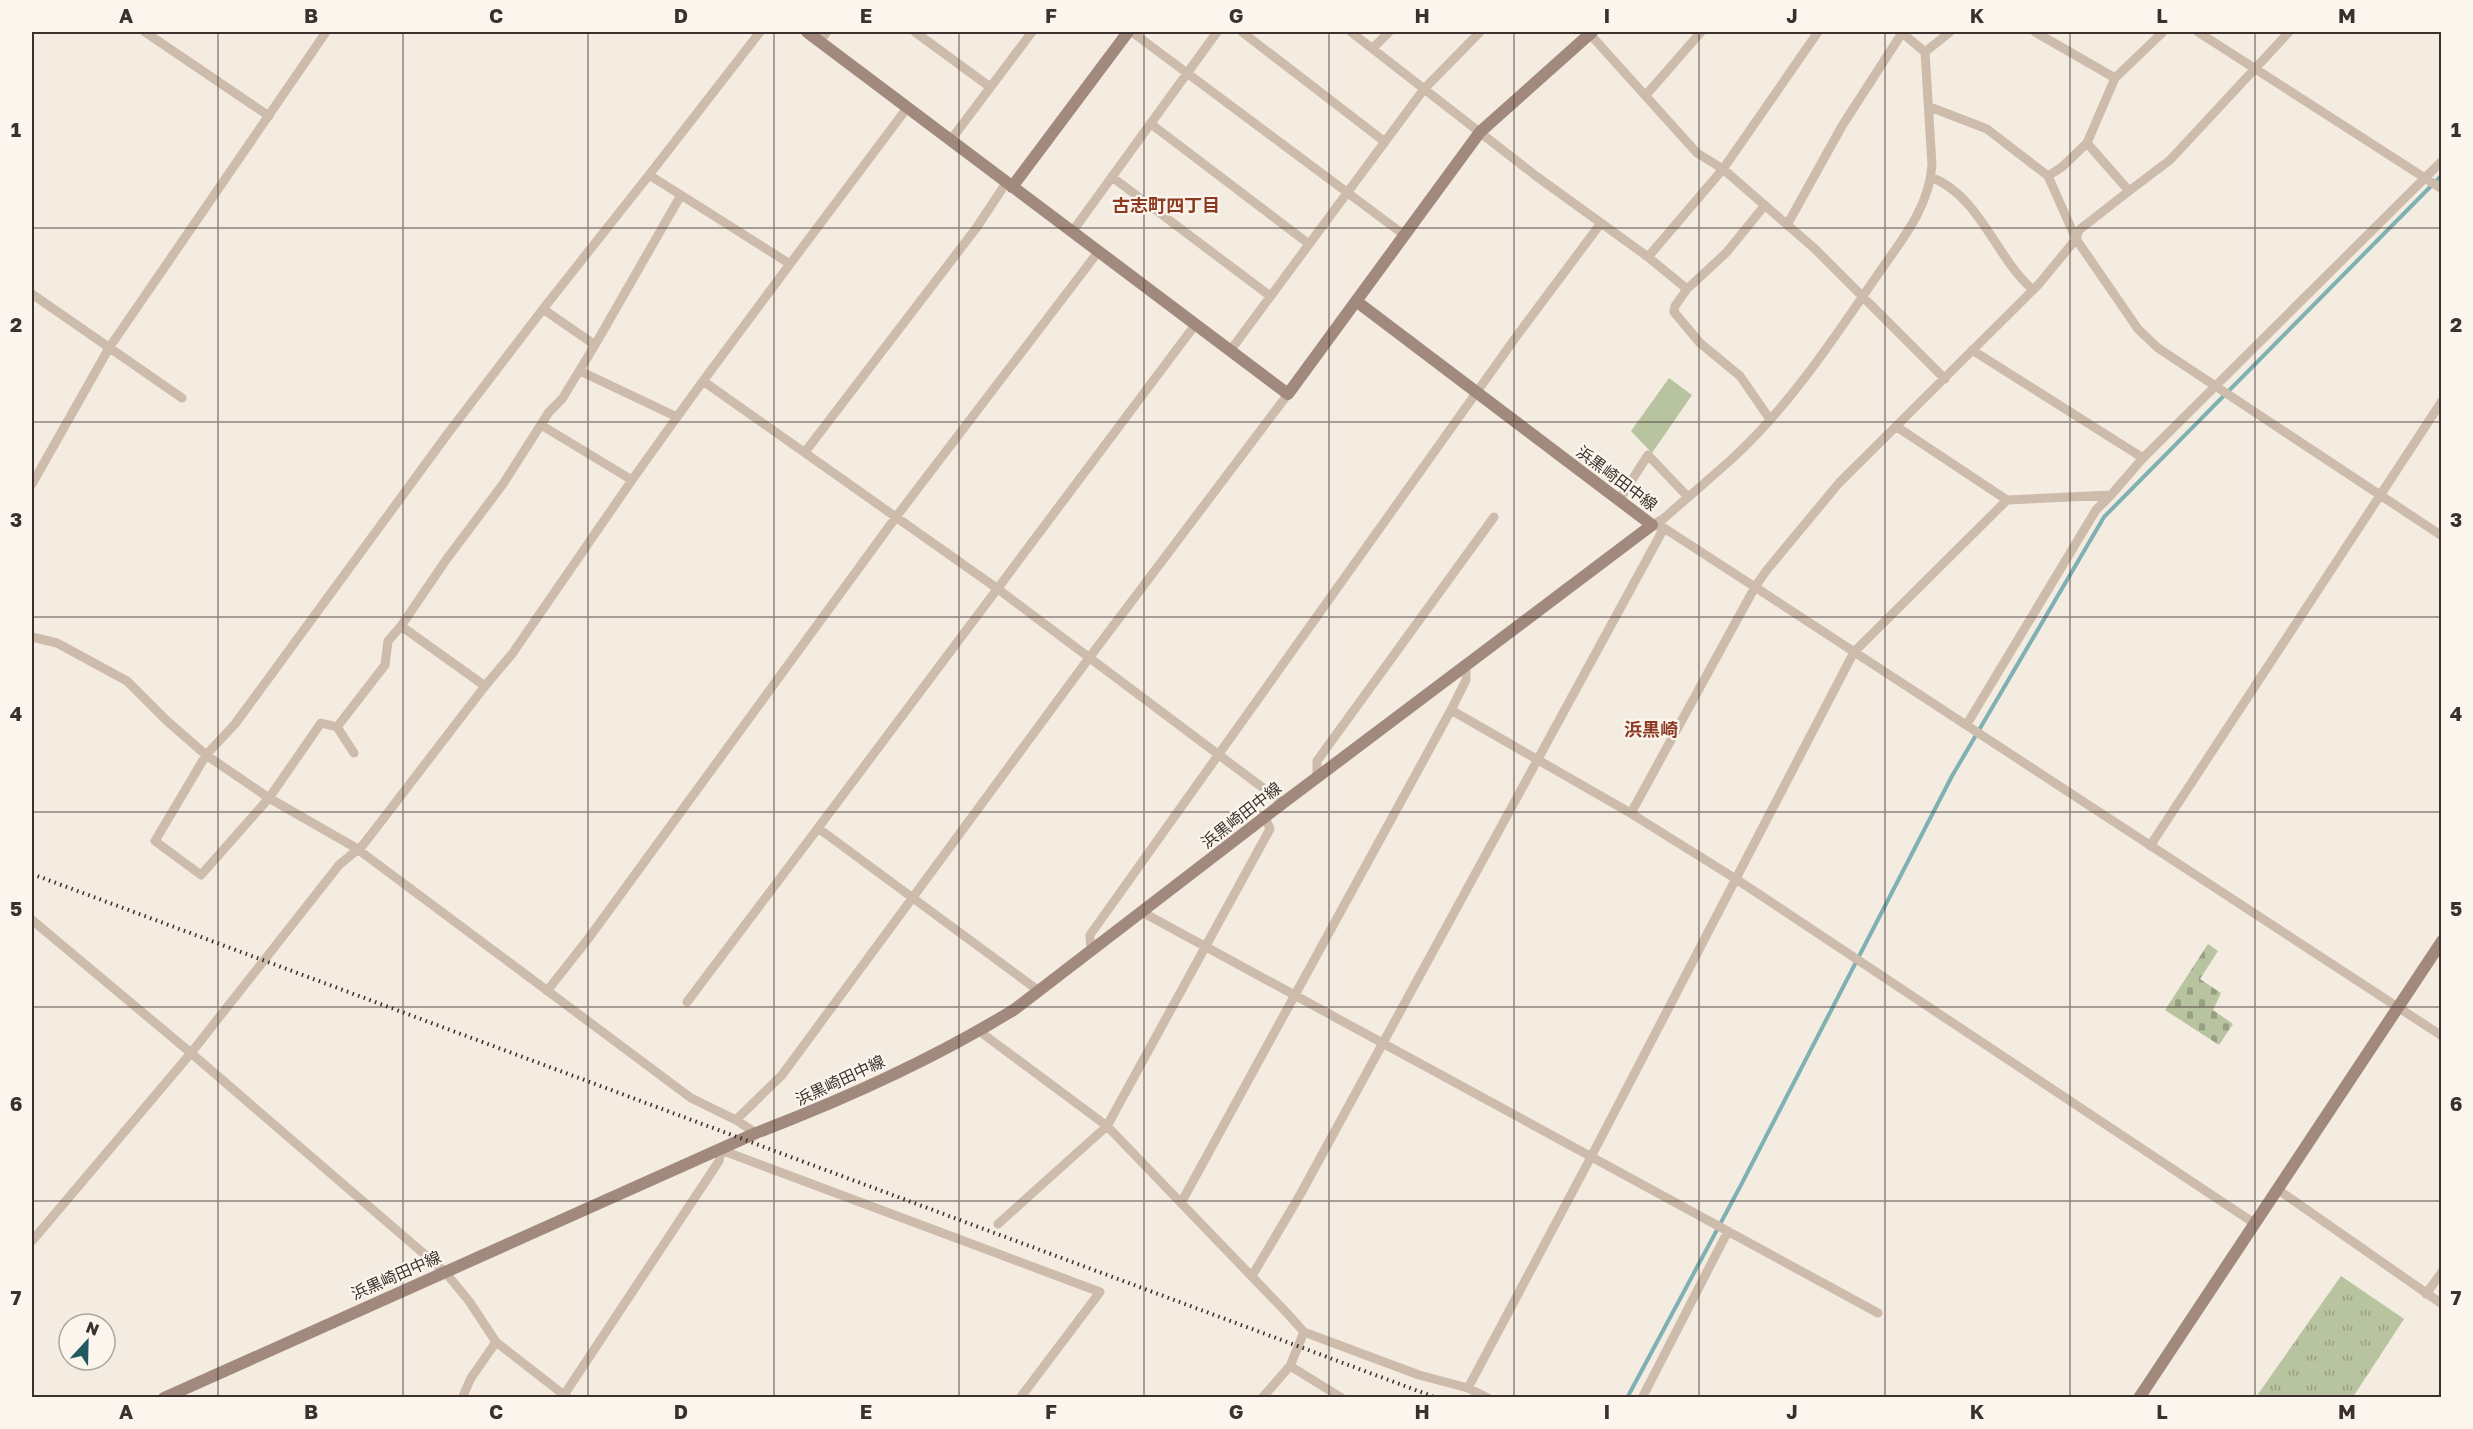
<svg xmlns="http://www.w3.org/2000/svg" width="2473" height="1429" viewBox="0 0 2473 1429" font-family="'Golos Text','Noto Sans JP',sans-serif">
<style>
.grass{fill:url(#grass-tufts)}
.cemetery{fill:url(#cemetery-stones)}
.green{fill:#b8c4a0}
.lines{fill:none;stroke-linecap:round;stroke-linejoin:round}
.stream{stroke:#7fb0b2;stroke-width:4}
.street{stroke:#cdbbac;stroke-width:9}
.secondary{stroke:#a18a7d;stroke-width:12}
.rail{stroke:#3b302b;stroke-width:4;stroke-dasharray:1.5 4.5;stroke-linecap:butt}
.grid{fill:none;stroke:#3b302b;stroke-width:1.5;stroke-opacity:0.55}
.labels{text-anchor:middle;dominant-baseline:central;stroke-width:4.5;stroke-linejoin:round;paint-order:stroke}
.street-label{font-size:16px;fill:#3b302b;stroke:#fbf5ee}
.neighbourhood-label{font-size:18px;font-weight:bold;fill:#8c3b22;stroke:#fbf5ee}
.neatline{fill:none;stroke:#3b302b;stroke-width:2}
.grid-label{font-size:20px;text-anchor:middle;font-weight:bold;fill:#3b302b}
</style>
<defs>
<pattern id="grass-tufts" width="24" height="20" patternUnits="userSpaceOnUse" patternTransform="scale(1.5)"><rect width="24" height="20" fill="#b8c4a0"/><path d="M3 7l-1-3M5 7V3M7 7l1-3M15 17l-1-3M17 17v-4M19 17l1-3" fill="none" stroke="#97a083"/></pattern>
<pattern id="cemetery-stones" width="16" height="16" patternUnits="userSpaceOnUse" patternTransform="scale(1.5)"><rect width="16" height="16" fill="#b8c4a0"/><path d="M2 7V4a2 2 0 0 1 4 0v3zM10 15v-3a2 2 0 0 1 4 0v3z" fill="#97a083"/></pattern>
</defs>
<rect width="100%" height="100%" fill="#f4ebe1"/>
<!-- grass -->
<path class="grass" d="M2341 1276 2404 1319 2353 1397H2256Z"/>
<!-- cemetery -->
<path class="cemetery" d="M2208 944 2218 951 2200 979 2221 993 2213 1010 2233 1024 2219 1045 2165 1010Z"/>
<!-- green -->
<path class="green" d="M1669 378 1692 395 1652 453 1631 431Z"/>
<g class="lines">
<!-- stream -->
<path class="stream" d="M1627 1398 1741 1185 1952 776 2104 517 2442 175"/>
<!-- street -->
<path class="street" d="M145 32 269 116
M915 32 990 87
M1132 32 1403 234
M1242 32 1385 142
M1351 32 1536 176 1648 257 1687 289 1726 253 1765 205
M1588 32 1697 153 1723 169 1814 248 1945 379
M2035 32 2115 78
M2198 32 2442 189
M819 42 827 32
M1373 48 1389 32
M1925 52 1950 32
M1646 95 1701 32
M1930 107 1987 129 2048 176 2076 239 2138 329 2158 348 2442 536
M1151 124 1309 244
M950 141 1032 32
M649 175 760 32
M2048 176 2062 167 2087 143 2115 78 2163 32
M1112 177 1270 296
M1931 177C1981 197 1995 257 2033 290
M2129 191 2170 160 2289 32
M681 195 790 264 703 381
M1787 225 1842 126 1902 33
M1072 232 1217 32
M1648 257 1723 169 1818 32
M790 264 907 108
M1687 289 1675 306 1674 312 1700 343 1740 376 1769 418
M32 294 182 398
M543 309 595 345 562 399 549 412 503 484 446 560 401 626 388 641 385 665 337 727 321 723 269 798 201 875 155 841 206 755 235 724 446 436Z
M543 309 649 175 681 195 595 345
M1972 350 2143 458 2111 495
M1230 351 1424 89 1480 32
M580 371 677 417 703 381 998 589 1283 803
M541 425 632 480 677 417
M805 452 977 227 1006 183
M2143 458 2442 161
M32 484 109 348 326 32
M1619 500 1648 455 1688 497
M1652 525 1664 528 1755 587 2442 1036
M1652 525 1663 519C1687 498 1712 477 1735 456 1790 405 1834 338 1876 277 1900 242 1929 209 1932 165L1925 52 1901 32
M401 626 485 686 512 654 632 480
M32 637 57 643 127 681 166 720 206 755 269 798 356 848 691 1098 736 1120 756 1133
M1466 665V680L1451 710 1627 811 1736 879 2254 1223
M1967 724 2096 510 2111 495 2007 500
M337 727 354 753
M1317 777V761L1494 517
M1631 813 1755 587 1766 571 1839 483 2039 284 2076 239 2079 230 2129 191 2087 143
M818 828 1195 325
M2150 846 2442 401
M1142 912 1878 1313
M32 920 191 1053 445 1272 469 1301 496 1342 568 1398
M1091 951 1090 935 1516 337 1601 223
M547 991 588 939 896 517 1098 252
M687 1002 818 828 1039 991
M979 1031 1107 1126 1286 1312 1304 1332 1290 1366
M736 1120 782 1075 1089 658 1288 394
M2277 1189 2442 1304
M1181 1203 1451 710
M998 1224 1107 1126 1270 829 1265 817
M32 1241 191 1053 339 865 363 845 485 686
M1252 1276 1300 1195 1664 528
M2426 1294 2442 1272
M1304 1332 1419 1375 1468 1388 1488 1398
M1468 1388 1591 1157 1854 652 2007 500 1897 427
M462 1398 471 1378 496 1342
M562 1398 719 1161 721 1150 1100 1292 1020 1398
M1262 1398 1290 1366 1342 1398
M1642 1398 1728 1231"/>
<!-- secondary -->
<path class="secondary" d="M807 32 1288 394 1480 132 1592 32
M1012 187 1128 32
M164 1398 756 1133C845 1099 934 1059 1015 1009L1283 803 1652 525 1356 301
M2139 1398 2442 941"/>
<!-- rail -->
<path class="rail" d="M32 874 1437 1398"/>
</g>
<!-- grid -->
<path class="grid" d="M218 32V1398M403 32V1398M588 32V1398M774 32V1398M959 32V1398M1144 32V1398M1329 32V1398M1514 32V1398M1699 32V1398M1885 32V1398M2070 32V1398M2255 32V1398M32 228H2442M32 422H2442M32 617H2442M32 812H2442M32 1007H2442M32 1201H2442"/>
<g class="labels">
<!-- street labels -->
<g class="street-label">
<text transform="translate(1617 478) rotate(37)">浜黒崎田中線</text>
<text transform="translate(1241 815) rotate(-38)">浜黒崎田中線</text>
<text transform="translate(840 1080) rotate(-25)">浜黒崎田中線</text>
<text transform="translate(396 1275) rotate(-24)">浜黒崎田中線</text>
</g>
<!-- neighbourhood labels -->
<g class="neighbourhood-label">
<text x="1166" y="205">古志町四丁目</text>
<text x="1651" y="729">浜黒崎</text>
</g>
</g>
<!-- border -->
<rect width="2473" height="1429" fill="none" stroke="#fbf5ee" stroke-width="66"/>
<!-- north arrow -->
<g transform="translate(87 1342) rotate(22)"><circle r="28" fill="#fbf5ee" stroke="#aea6a0" stroke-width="1.5"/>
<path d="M0-4.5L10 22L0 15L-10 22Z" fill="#1f5a5e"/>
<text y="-9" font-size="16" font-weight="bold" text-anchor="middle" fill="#3b302b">N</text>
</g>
<rect x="33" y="33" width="2407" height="1363" class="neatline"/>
<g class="grid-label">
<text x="126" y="23">A</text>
<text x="311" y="23">B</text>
<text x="496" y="23">C</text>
<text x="681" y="23">D</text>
<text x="866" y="23">E</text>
<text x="1051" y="23">F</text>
<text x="1236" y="23">G</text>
<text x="1422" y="23">H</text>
<text x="1607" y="23">I</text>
<text x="1792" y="23">J</text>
<text x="1977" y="23">K</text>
<text x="2162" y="23">L</text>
<text x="2347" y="23">M</text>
<text x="16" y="137">1</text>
<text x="2456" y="137">1</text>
<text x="16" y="332">2</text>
<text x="2456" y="332">2</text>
<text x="16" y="527">3</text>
<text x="2456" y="527">3</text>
<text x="16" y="721">4</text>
<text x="2456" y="721">4</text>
<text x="16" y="916">5</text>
<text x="2456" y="916">5</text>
<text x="16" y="1111">6</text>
<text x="2456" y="1111">6</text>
<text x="16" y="1305">7</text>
<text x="2456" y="1305">7</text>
<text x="126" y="1419">A</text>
<text x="311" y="1419">B</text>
<text x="496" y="1419">C</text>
<text x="681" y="1419">D</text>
<text x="866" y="1419">E</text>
<text x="1051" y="1419">F</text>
<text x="1236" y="1419">G</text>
<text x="1422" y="1419">H</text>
<text x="1607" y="1419">I</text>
<text x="1792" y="1419">J</text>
<text x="1977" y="1419">K</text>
<text x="2162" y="1419">L</text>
<text x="2347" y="1419">M</text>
</g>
</svg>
